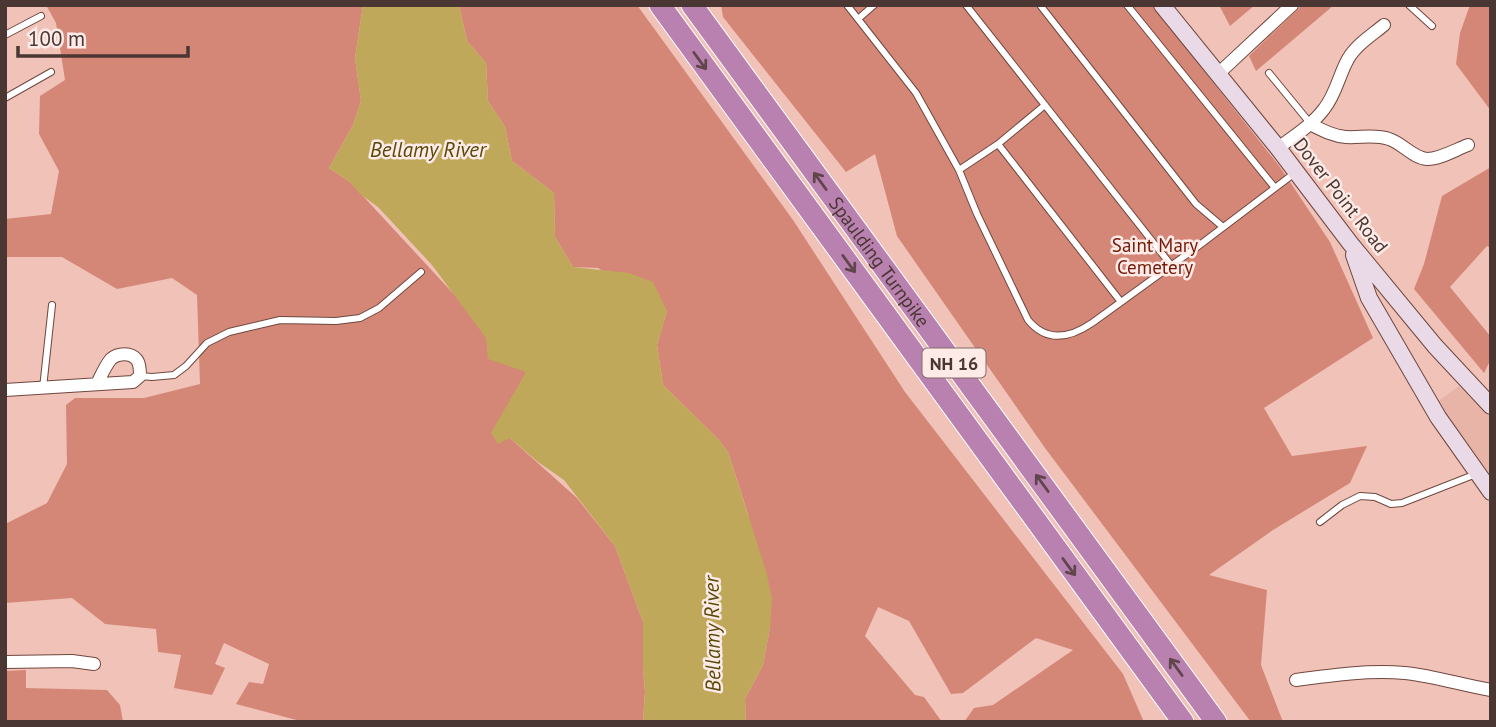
<svg xmlns="http://www.w3.org/2000/svg" width="1496" height="727" viewBox="0 0 1496 727" font-family="'PT Sans',sans-serif">
<style>
.built{fill:#e9b4a8}
.green{fill:#d58777}
.water{fill:#bfa85a}
.lines{fill:none;stroke-linecap:round;stroke-linejoin:round}
.lane-casing{stroke:#6f473f;stroke-width:8}
.street-casing{stroke:#6f473f;stroke-width:14}
.secondary-casing{stroke:#6f473f;stroke-width:18}
.highway-casing{stroke:#fff;stroke-width:23}
.lane{stroke:#fff;stroke-width:6}
.street{stroke:#fff;stroke-width:12}
.secondary{stroke:#ead9e7;stroke-width:16}
.highway{stroke:#b981af;stroke-width:21}
.oneway{stroke:#60464c}
.labels{text-anchor:middle;dominant-baseline:central;stroke-width:5;stroke-linejoin:round;paint-order:stroke}
.shield{fill:#feeae6;stroke:#806d69;stroke-width:2}
.shield-label{font-size:18px;font-weight:bold;fill:#4a3733}
.street-label{font-size:19px;fill:#4a3733;stroke:#feeae6}
.park-label{font-size:19px;fill:#771806;stroke:#feeae6}
.water-label{font-size:21px;font-style:italic;fill:#594808;stroke:#feeae6}
</style>
<rect width="100%" height="100%" fill="#f1c2b7"/>
<!-- built -->
<path class="built" d="M1459 386 1491 417V478L1437 402Z"/>
<!-- green -->
<path class="green" d="M46 5H363L355 58 361 101 353 125 329 168 350 182 526 372 510 438 577 498 615 546 643 622V668L645 692 643 722H304L236 704 249 682 263 684 269 664 224 643 215 664 225 668 212 695 174 688 181 655 158 652 156 629 105 624 72 598 5 603V524L47 503 67 464 66 405 75 398H144L200 384 197 295 172 278 117 289 62 257H5V219L51 214 59 171 39 134 40 96 65 80 56 23Z
M459 5H637L793 220 905 392 1123 674 1144 722H964L974 708 993 705 1073 650 1036 638 963 693 951 694 909 621 878 607 865 636 915 695 924 697 942 722H746L745 699 763 665 770 627 748 514 728 452 718 439 663 385 657 345 667 311 598 268 573 267 555 237 554 193 512 161 505 127 488 101 486 63 467 41Z
M721 5H1152L1280 167 1330 242 1373 338 1264 408 1292 456 1367 446 1350 483 1273 530 1209 575 1267 590 1261 665 1283 722H1251L1045 448 897 236 875 154 846 172 723 17Z
M1221 5H1255L1230 26 1220 7Z
M1302 5H1334L1256 71 1249 56Z
M1470 5H1491V111L1456 64 1460 33Z
M1491 167V248L1487 246 1450 287 1491 337V359L1484 373 1414 289 1424 264 1442 196Z
M26 670V688L107 690 120 705 123 722H5V671Z"/>
<!-- water -->
<path class="water" d="M363 5H459L467 41 486 63 488 101 505 127 512 161 554 193 555 237 573 267 629 273 653 282 667 311 657 345 663 385 718 439 728 452 766 571 772 598 770 627 763 665 745 699 746 722H643L645 692 643 668V622L615 546 564 480 538 462 510 438 498 444 491 433 526 372 488 359 486 338 432 265 378 207 360 194 350 182 329 168 353 125 361 101 355 58Z"/>
<g class="lines">
<!-- lane casing -->
<g class="lane-casing">
<path id="lane" d="M847 5 916 93 959 170
M966 5 1171 265
M1040 5 1196 204 1223 227
M1127 5 1275 188
M1409 5 1432 26
M858 19 874 5
M5 35 41 16
M1269 73 1310 123
M5 98 51 72
M1045 105 998 144 959 170 977 214 1028 320C1047 343 1070 338 1092 323L1197 247 1296 172
M998 144 1121 302
M140 376 152 377 174 375 186 366 207 343 229 332 280 320 336 321 360 318 379 308 421 272
M43 388 52 305
M1320 522 1342 505 1360 496 1375 497 1391 504 1402 503 1476 474"/>
</g>
<!-- street casing -->
<g class="street-casing">
<path id="street" d="M1218 74 1292 5
M1310 124C1322 130 1333 136 1346 137 1360 138 1375 134 1389 139 1402 143 1413 158 1427 159 1440 159 1455 150 1468 145
M1278 148C1294 136 1312 125 1324 109 1336 94 1339 75 1348 59 1356 45 1372 35 1384 25
M5 390 133 382 140 376C140 371 140 364 137 360 131 352 118 353 111 359 105 366 101 376 97 384
M5 662 72 661 94 664
M1296 680C1332 675 1369 670 1405 673 1434 676 1462 685 1491 690"/>
</g>
<!-- secondary casing -->
<g class="secondary-casing">
<path id="secondary" d="M1162 5 1278 148 1350 243 1435 346 1491 406
M1354 255 1369 298 1438 417 1491 492"/>
</g>
<!-- highway casing -->
<g class="highway-casing">
<g id="highway">
<path d="M660 5 1183 722"/>
<path id="s1" d="M692 5 1216 722"/>
</g>
</g>
<!-- lane -->
<use href="#lane" class="lane"/>
<!-- street -->
<use href="#street" class="street"/>
<!-- secondary -->
<use href="#secondary" class="secondary"/>
<!-- highway -->
<use href="#highway" class="highway"/>
</g>
<!-- one-way arrows -->
<defs><path id="oneway-shaft" d="M-6 0H5M1.5-3L5.5 0L1.5 3" fill="none" stroke-width="1.6" stroke-linecap="round" stroke-linejoin="round" transform="scale(1.75)"/></defs>
<g class="oneway">
<use href="#oneway-shaft" transform="translate(700 61) rotate(54)"/>
<use href="#oneway-shaft" transform="translate(820 181) rotate(-126)"/>
<use href="#oneway-shaft" transform="translate(849 264) rotate(54)"/>
<use href="#oneway-shaft" transform="translate(1042 483) rotate(-126)"/>
<use href="#oneway-shaft" transform="translate(1069 567) rotate(54)"/>
<use href="#oneway-shaft" transform="translate(1176 667) rotate(-126)"/>
</g>
<g class="labels">
<!-- shield labels -->
<rect class="shield" x="922.5" y="348.5" width="63" height="29" rx="5"/>
<g class="shield-label">
<text x="954" y="363">NH 16</text>
</g>
<!-- street labels -->
<g class="street-label">
<text transform="translate(1341 195) rotate(52)">Dover Point Road</text>
<text stroke="none"><textPath href="#s1" startOffset="318">Spaulding Turnpike</textPath></text>
</g>
<!-- park labels -->
<g class="park-label">
<text x="1155" y="245">Saint Mary<tspan x="1155" dy="22">Cemetery</tspan></text>
</g>
<!-- water labels -->
<g class="water-label">
<text x="428" y="149">Bellamy River</text>
<text transform="translate(712 634) rotate(-91)">Bellamy River</text>
</g>
</g>
<!-- border -->
<rect width="1496" height="727" fill="none" stroke="#4a3733" stroke-width="14"/>
<!-- scale -->
<path d="M18 46v10h170v-10" fill="none" stroke="#4a3733" stroke-width="3.5"/>
<text x="28" y="46" font-size="21" fill="#4a3733" stroke="#feeae6" stroke-width="5" paint-order="stroke">100 m</text>
</svg>
